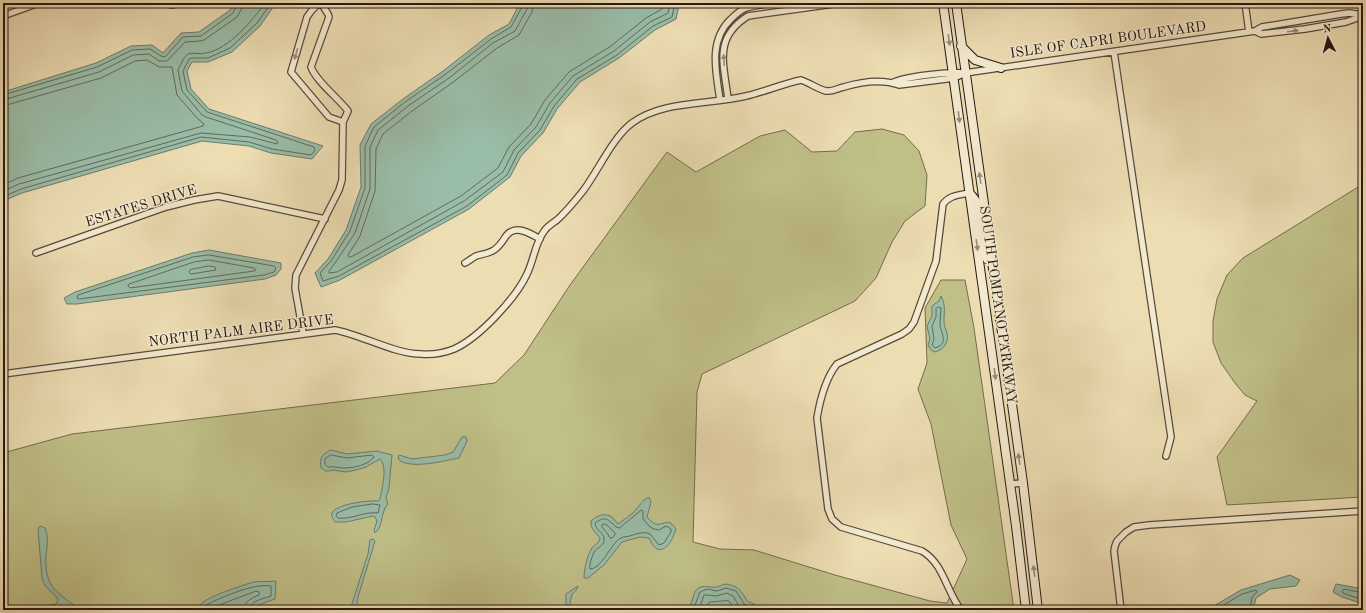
<svg xmlns="http://www.w3.org/2000/svg" width="1366" height="613" viewBox="0 0 1366 613" font-family="'Old Standard TT',serif">
<style>
.green{fill:#c0bf88;stroke:#746c4d}
.water{fill:#9abda8;stroke:#6c7b6c}
.lines{fill:none;stroke-linecap:round;stroke-linejoin:round}
.shore{stroke:#606a5d;stroke-width:1}
.minor-casing{stroke:#58493a;stroke-width:8}
.secondary-casing{stroke:#271812;stroke-width:10}
.minor{stroke:#f3e9ce;stroke-width:5.5}
.secondary{stroke:#f3e9ce;stroke-width:8}
.oneway{fill:#978b79}
.labels{text-anchor:middle;dominant-baseline:central;stroke-width:3;stroke-linejoin:round;paint-order:stroke}
.street-label{font-size:14px;fill:#271812;stroke:#f3e9ce}
</style>
<rect width="100%" height="100%" fill="#edddb3"/>
<filter id="stains"><feTurbulence type="fractalNoise" baseFrequency=".005" numOctaves="4"/><feColorMatrix values="0 0 0 0 .2 0 0 0 0 .09 0 0 0 0 .02 0 0 0 .5 -.17"/></filter>
<radialGradient id="worn" r=".72"><stop offset=".6" stop-color="#630" stop-opacity="0"/><stop offset="1" stop-color="#630" stop-opacity=".3"/></radialGradient>
<!-- green -->
<path class="green" d="M882 129 904 135 919 151 927 175 925 206 905 221 892 242 876 278 855 301 702 374 697 392 693 542 720 549 754 550 835 575 930 601 947 603 967 559 951 525 931 424 918 389 927 363 925 308 941 280H965L974 328 1014 610H3V453L72 434 495 383 524 355 570 285 667 152 696 172 760 136 785 130 812 152 837 151 855 132Z
M1363 184V497L1227 505 1217 457 1257 401 1245 395 1235 383 1221 363 1213 342V321L1217 299 1227 275 1243 258Z"/>
<!-- water -->
<path class="water" d="M234 3H276L260 26 232 52 208 62H192L187 71 191 89 209 109 323 146 312 159 271 153 249 146 202 141 22 193 3 201V92L96 63 131 46 152 45 163 53 181 33 199 32 230 10Z
M519 3H677L679 5 676 19 655 30 619 58 580 82 557 109 543 133 521 156 510 177 469 209 340 280 321 287 315 273 328 259 346 230 361 187 360 145 371 124 403 99 443 71 489 35 509 24 519 5Z
M209 250 281 263V269L276 275 265 279 77 304H67L64 298 75 292 192 253Z
M941 296C946 305 944 312 944 321 944 325 945 327 946 330 950 341 945 349 935 352L931 350 928 345 930 339 927 326 932 316V306L939 301Z
M462 437H466L467 441 459 458C444 461 409 470 398 459L399 455 412 459 445 455 453 452Z
M331 450 347 454 377 451 392 455 389 488 386 498 388 504C380 512 384 526 375 533L374 530 377 521 375 517 373 516 346 522H335C333 519 331 516 332 513 336 504 369 500 378 501L380 499C382 487 388 468 380 459L366 467 356 470 346 472 333 470 329 471H326L321 468C319 458 322 454 331 450Z
M649 497 651 502 647 517C662 535 665 512 676 529 674 536 667 553 657 549 653 547 651 542 649 538L640 537 622 542 604 565 588 578H584C584 569 587 556 592 548 595 544 599 544 600 538 596 533 590 529 591 521 597 516 604 512 612 517 614 519 616 522 618 524L633 513 644 500Z
M40 526 45 528C49 537 47 546 46 556 44 588 58 593 81 610H38L41 607 56 604 58 600C53 590 46 592 42 578L38 529Z
M373 539 375 541 358 597 356 610H350L368 554 370 540Z
M1290 575 1300 580 1296 586 1270 589 1256 598 1253 610H1207L1241 590Z
M276 581 275 599 261 604 251 610H202L200 605C206 597 243 585 254 582 261 581 269 582 276 581Z
M725 584C737 585 742 591 747 601L754 604 759 610H688C692 604 692 598 695 592 700 583 708 588 716 587 718 587 722 585 725 584Z
M1336 584 1363 589V604L1342 597 1333 592Z
M578 586C577 591 574 591 572 595 570 600 570 605 570 610H566V594Z"/>
<g class="lines">
<!-- shore -->
<path class="shore" d="M523 3 522 7 511 27 491 39 446 74 405 102 374 127 365 146V188L350 231 331 261 320 273 323 281 339 276 467 206 507 175 518 153 540 130 554 106 577 79 617 55 653 26 672 17 675 3
M528 3 527 9 515 31 493 43 449 78 408 106 378 130 370 147V189L355 233 335 263 329 271V273L337 272 464 201 503 172 514 150 536 127 550 103 573 76 614 51 650 22 668 13 670 3
M534 3 532 12 519 35 497 48 452 83 412 111 383 134 376 149 375 191 360 236 348 255 349 257H351L461 196 498 168 509 147 531 124 545 100 569 72 611 46 646 18 662 9 664 3
M3 95 97 67 132 50 150 49 161 56 165 57 183 37 201 36 233 13 237 3
M3 100 99 72 133 55 149 54 159 61H167L185 42 200 41 204 40 237 17 242 8V3
M3 106 101 78 135 61 147 60 159 67H172L177 95 197 118 204 124 203 126 18 178 3 185
M3 191 19 184 201 133 250 137 277 144 278 142 276 140 206 117 202 115 182 91 178 70 184 58 188 54C194 52 200 55 206 53 229 49 252 21 265 3
M3 197 21 189 201 137 249 142 272 149 311 155 315 150 314 147 207 112 187 90 183 71 189 59 192 58H208L230 48 257 23 271 3
M209 255 274 266 276 268 274 272 264 275 79 299 77 298 78 295 193 257Z
M209 260 254 268 256 270 254 271 130 288 128 286 129 284 194 262Z
M209 266 215 267 216 270 191 274 189 272 190 270Z
M938 307 941 308C941 313 940 317 940 322 939 332 951 343 935 348L932 345 934 339 932 326 936 317V309Z
M331 455 347 458 372 455 374 457C368 465 354 468 344 468 339 468 334 466 328 467L325 464V459Z
M373 504 380 505 378 513C365 511 351 520 338 518L336 516 337 513 352 507Z
M642 510 643 512V519L650 527 654 529 659 530 666 526 671 529V532L664 543 659 545C656 542 654 538 651 535 646 531 639 533 633 535 629 537 623 536 619 539 610 546 601 569 590 569 589 565 592 555 595 551 598 547 605 545 604 539 604 532 595 530 595 523 606 515 608 520 616 527L619 528Z
M603 524 607 525 615 533V535L612 538H610L607 533 602 527Z
M1363 593 1344 589 1342 591 1343 593 1363 600
M205 610 206 605C222 597 254 583 271 586V596C264 599 250 600 249 610
M210 610 211 608 256 591 259 592V595C252 598 244 601 244 610
M693 610 700 592 707 589 717 591 726 588 736 591 744 604 751 607 755 610
M699 610 704 595H707L716 596 727 593 733 596 739 606 745 610
M706 610 709 602C713 602 728 600 729 601 731 603 733 608 735 610
M1215 610 1242 594 1256 590 1257 592 1252 597 1250 610"/>
<!-- minor casing -->
<g class="minor-casing">
<path id="minor" d="M161 3 173 5 177 3
M319 3 312 10 307 17 291 72 329 117 343 122
M1245 3 1249 32
M3 16 39 3
M1255 31 1261 34 1305 29 1346 22 1363 16
M1114 52 1171 437 1166 456
M892 83C905 76 949 72 965 73L1255 31 1262 27 1341 14 1349 13 1363 15
M728 99C724 64 713 38 748 16L841 3
M720 100C716 72 708 41 731 19 735 15 741 10 746 8 755 5 767 4 776 3
M36 253 166 207 194 200 218 196 325 219
M465 263C469 261 472 258 476 256 482 254 488 254 494 250 500 246 502 242 506 236 515 224 530 233 540 239
M303 333 295 288 296 275 339 190 342 180 343 122 348 111C338 98 316 81 311 67L329 17 328 14 321 3
M3 374 335 330C362 335 395 354 421 354 432 355 444 353 454 349 479 338 516 298 527 274 534 260 535 242 545 230 548 226 553 223 557 220 567 211 575 201 583 191 598 171 613 137 632 123 663 100 709 105 746 96 764 92 782 84 801 80 810 83 818 89 826 91 833 92 838 88 844 87 861 82 882 79 899 85L954 78 965 73
M1010 484 1023 483
M961 610C946 591 944 564 922 551L841 527 832 519 828 509 817 418C820 400 825 379 837 364L902 334 909 329 914 322 936 261 943 204C950 195 959 195 969 193
M1121 610 1114 551 1115 546 1117 541 1126 532 1134 527 1149 525 1363 511"/>
</g>
<!-- secondary casing -->
<g class="secondary-casing">
<path id="secondary" d="M943 3 1016 526 1026 610
M956 3 1023 483 1038 610
M961 46 975 60 1001 68
M969 193C986 206 980 240 987 259"/>
</g>
<!-- minor -->
<use href="#minor" class="minor"/>
<!-- secondary -->
<use href="#secondary" class="secondary"/>
</g>
<!-- one-way arrows -->
<defs><path id="oneway-solid" d="M-6-.8H1V-3.2L6.5 0L1 3.2V.8H-6Z"/></defs>
<g class="oneway">
<use href="#oneway-solid" transform="translate(1293 31) rotate(-7)"/>
<use href="#oneway-solid" transform="translate(949 40) rotate(81)"/>
<use href="#oneway-solid" transform="translate(296 54) rotate(107)"/>
<use href="#oneway-solid" transform="translate(724 60) rotate(-92)"/>
<use href="#oneway-solid" transform="translate(959 117) rotate(83)"/>
<use href="#oneway-solid" transform="translate(980 178) rotate(-98)"/>
<use href="#oneway-solid" transform="translate(977 245) rotate(82)"/>
<use href="#oneway-solid" transform="translate(995 374) rotate(82)"/>
<use href="#oneway-solid" transform="translate(1019 459) rotate(-98)"/>
<use href="#oneway-solid" transform="translate(1034 571) rotate(-97)"/>
</g>
<g class="labels">
<!-- street labels -->
<g class="street-label">
<text transform="translate(1108 40) rotate(-8)">ISLE OF CAPRI BOULEVARD</text>
<text transform="translate(141 206) rotate(-17)">ESTATES DRIVE</text>
<text transform="translate(998 305) rotate(82)">SOUTH POMPANO PARKWAY</text>
<text transform="translate(241 331) rotate(-7)">NORTH PALM AIRE DRIVE</text>
</g>
</g>
<!-- margin -->
<rect width="1366" height="613" fill="none" stroke="#edddb3" stroke-width="16"/>
<rect x="4" y="4" width="1358" height="605" fill="none" stroke="#271812" stroke-width="2"/>
<rect x="8" y="8" width="1350" height="597" fill="none" stroke="#271812"/>
<!-- north arrow -->
<g transform="translate(1328 38) rotate(354)" stroke="#f3e9ce" stroke-width="3" paint-order="stroke">
<path d="M0-3L7 15L0 10L-7 15Z" fill="#271812"/>
<text y="-6" font-size="11" font-weight="bold" text-anchor="middle" fill="#271812">N</text>
</g>
<rect width="100%" height="100%" filter="url(#stains)"/>
<rect width="100%" height="100%" fill="url(#worn)"/>
</svg>
